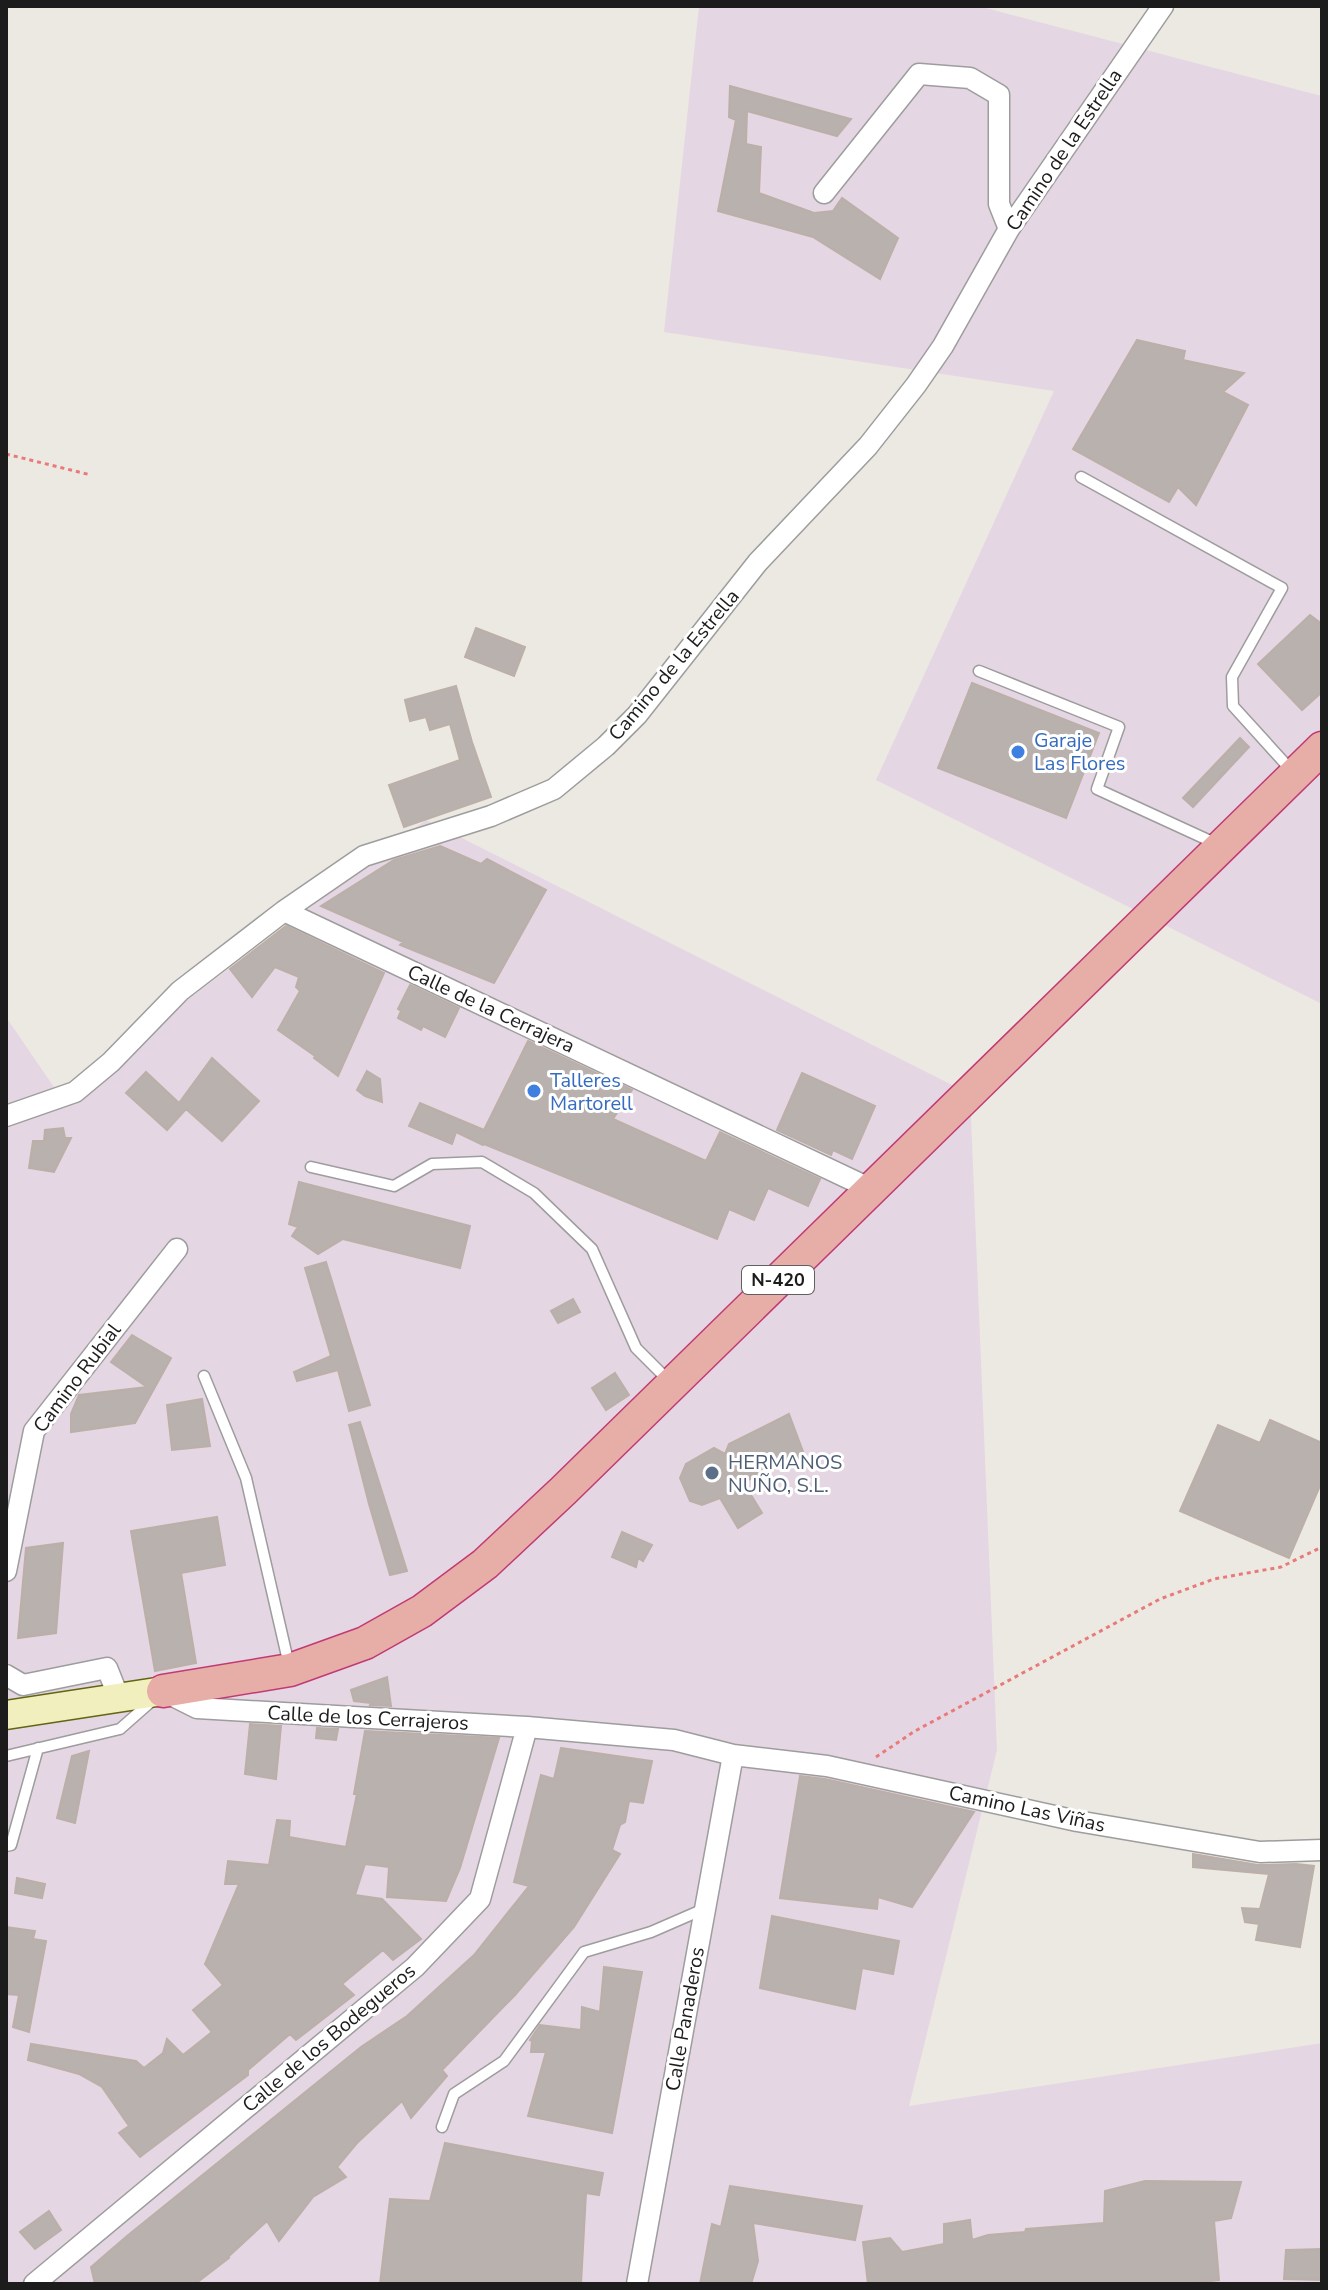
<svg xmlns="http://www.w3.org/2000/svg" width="1328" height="2290" viewBox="0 0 1328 2290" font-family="'Nunito Sans',sans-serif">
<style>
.industrial{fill:#e5d6e3}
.building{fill:#b9b1ad;stroke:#bcafa8;stroke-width:2}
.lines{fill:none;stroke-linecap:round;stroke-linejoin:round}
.service-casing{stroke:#9d9d9d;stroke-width:13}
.minor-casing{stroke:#9d9d9d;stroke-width:23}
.secondary-casing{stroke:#636512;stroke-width:31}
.trunk-casing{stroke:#c13a74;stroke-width:35}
.path{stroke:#e87b79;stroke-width:3;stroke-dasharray:4 4;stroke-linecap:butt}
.service{stroke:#fff;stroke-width:10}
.minor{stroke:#fff;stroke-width:20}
.secondary{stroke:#f1efbd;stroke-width:28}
.trunk{stroke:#e6aea6;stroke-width:32}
.shop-dot{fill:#3f7fe0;stroke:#fff;stroke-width:3}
.service-dot{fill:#5c6f8a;stroke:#fff;stroke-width:3}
.labels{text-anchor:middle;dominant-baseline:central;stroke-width:6;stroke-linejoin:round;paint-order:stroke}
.shield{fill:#fff;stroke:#606060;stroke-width:2}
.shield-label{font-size:18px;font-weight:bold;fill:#1c1c1c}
.street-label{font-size:20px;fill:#1c1c1c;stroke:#fff}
.shop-label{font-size:20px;fill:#366cbe;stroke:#fff;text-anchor:start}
.service-label{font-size:20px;fill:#4e5e75;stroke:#fff;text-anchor:start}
</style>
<rect width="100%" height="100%" fill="#ece9e3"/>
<!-- industrial -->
<path class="industrial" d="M699 6H978L1322 96V1004L876 780 1054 391 664 332Z
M426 820 970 1094 997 1750 909 2106 1322 2043V2284H6V1017L60 1096Z"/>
<!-- building -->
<path class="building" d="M730 86 851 119 837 136 747 111 746 144 761 147 759 193 814 213 833 211 842 198 898 238 880 279 813 237 718 211 736 120 729 117Z
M1137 340 1185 351 1183 360 1244 373 1223 392 1248 405 1196 505 1178 487 1169 502 1073 449Z
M1310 615 1322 624V692L1302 710 1258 664Z
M476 628 525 647 514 676 465 657Z
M972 683 1099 733 1066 818 938 768Z
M456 686 472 742 491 797 404 827 389 785 460 760 450 724 430 730 426 717 410 721 405 700Z
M1240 738 1249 747 1193 807 1183 798Z
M440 846 481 864 487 859 546 890 494 983 400 945 403 942 321 906 394 860Z
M286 926 384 973 338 1076 314 1058 315 1056 278 1030 300 991 296 987 299 977 275 967 252 997 230 969Z
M410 985 459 1008 445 1037 423 1026 421 1030 398 1018 401 1011 398 1009Z
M528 1041 632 1090 613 1119 706 1161 720 1132 820 1179 808 1206 768 1188 754 1220 729 1209 717 1239 484 1144 483 1145 456 1132 452 1144 409 1126 420 1103 484 1130Z
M212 1058 259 1101 222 1141 186 1109 167 1130 126 1093 146 1072 179 1103Z
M367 1071 380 1079 382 1102 365 1096 357 1090Z
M802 1073 875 1106 852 1159 833 1150 831 1155 777 1130Z
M63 1128 65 1138H71L54 1172 29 1168 33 1141H44L45 1130Z
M299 1182 470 1226 460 1268 343 1239 318 1254 292 1236 298 1227 289 1224Z
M326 1262 370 1405 349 1411 338 1370 297 1381 294 1372 331 1356 305 1268Z
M573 1299 580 1312 558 1323 551 1311Z
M132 1335 171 1358 135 1423 71 1432V1414L79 1395 147 1387 111 1362Z
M615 1373 629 1395 606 1410 592 1388Z
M202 1399 210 1446 172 1450 167 1405Z
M789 1414 805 1457 743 1482 762 1513 738 1528 720 1498 702 1505 690 1501 680 1478 686 1464 714 1448 725 1454 729 1444Z
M1270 1420 1322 1443V1481L1289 1558 1180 1511 1218 1425 1260 1443Z
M360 1422 407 1571 390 1575 369 1504 349 1425Z
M217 1517 225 1565 181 1573 196 1663 155 1671 131 1531Z
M622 1532 652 1545 643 1561 638 1558 636 1567 612 1557Z
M63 1543 56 1633 18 1638 26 1548Z
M387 1677 391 1706 370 1705 371 1703 354 1701 351 1690Z
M250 1724 281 1726 276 1779 245 1774Z
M317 1728 338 1729 336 1740 316 1738Z
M365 1731 499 1738 460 1868 446 1901 387 1897 389 1867 365 1864 355 1895 382 1899 421 1939 393 1960 383 1950 342 1984 354 1995 296 2040 290 2034 248 2070V2075L140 2157 119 2133 129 2126 102 2087 79 2074 28 2060 31 2044 136 2061 144 2068 163 2053 167 2039 183 2055 212 2032 193 2010 223 1985 205 1964 239 1884H225L228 1861 269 1865 277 1820 290 1821 289 1837 346 1847 357 1794H354Z
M561 1748 652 1761 643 1803 629 1801 625 1822 620 1825 612 1850 620 1854 574 1927 515 1995 442 2070 447 2076 411 2118 402 2101 357 2143 337 2167 346 2177 313 2197 279 2241 267 2221 228 2257 229 2258 195 2284H95L91 2267 127 2236 361 2047 407 2016 474 1955 529 1886 514 1882 541 1775 554 1779Z
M89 1751 75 1823 57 1818 72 1756Z
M800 1776 825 1779 974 1812 912 1907 878 1897 877 1909 780 1898Z
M1193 1854 1258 1865 1296 1864 1314 1866 1300 1947 1256 1940 1259 1924 1245 1922 1242 1908 1260 1909 1269 1874 1193 1867Z
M17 1878 45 1884 42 1898 15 1893Z
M772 1916 899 1941 893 1974 862 1968 855 2009 760 1988Z
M6 1927 35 1931 33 1939 46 1941 29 2032 13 2027 19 1995 6 1994Z
M604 1967 642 1972 612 2133 528 2116 546 2052H531L532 2041 530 2040 540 2025 581 2030 582 2007 600 2012Z
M445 2143 603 2173 599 2195 586 2193 581 2284H380L390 2199 430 2201Z
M1145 2181 1241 2182 1231 2218 1214 2221 1219 2280 1184 2284H868L863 2242 890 2238 902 2252 944 2244V2224L970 2220 972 2240 988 2235 1025 2232 1026 2229 1104 2223 1105 2191Z
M730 2186 862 2206 855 2240 753 2223 758 2261 751 2284H700L712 2224 721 2227Z
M49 2211 61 2230 35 2249 20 2232Z
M1322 2249V2280L1284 2279 1286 2250Z"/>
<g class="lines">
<!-- service casing -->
<g class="service-casing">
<path id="service" d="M1081 477 1282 588 1232 677 1233 706 1291 770
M979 671 1119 727 1097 789 1219 845
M311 1167 394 1186 432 1164 482 1162 534 1193 592 1249 636 1348 668 1380
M204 1376 246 1478 289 1665
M6 1756 120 1729 154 1699
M6 1846 11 1845 38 1748
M442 2127 454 2094 504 2061 584 1952 651 1932 704 1909"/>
</g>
<!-- minor casing -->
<g class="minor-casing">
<path id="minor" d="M824 193 919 74 970 78 999 95V204L1009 229
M284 911 871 1189
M6 1116 75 1092 111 1062 180 991 284 911 364 856 491 816 554 789 606 746 637 715 758 562 868 446 916 385 943 346 1009 229 1163 6
M6 1571 34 1431 177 1249
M6 1675 23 1685 107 1668 119 1698
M163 1691 197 1708 527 1727 674 1740 733 1755 827 1766 1077 1821 1260 1852 1322 1850
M34 2284 415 1967 480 1899 527 1727
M637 2284 733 1755"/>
</g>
<!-- secondary casing -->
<g class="secondary-casing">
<path id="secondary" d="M6 1715 163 1691"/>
</g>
<!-- trunk casing -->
<g class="trunk-casing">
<path id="trunk" d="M163 1691 290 1670 365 1643 422 1611 485 1564 563 1491 1322 748"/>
</g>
<!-- path -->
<path class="path" d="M6 454 91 475
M876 1757 915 1731 1160 1599 1214 1579 1281 1567 1322 1547"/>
<!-- service -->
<use href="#service" class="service"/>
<!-- minor -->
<use href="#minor" class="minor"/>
<!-- secondary -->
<use href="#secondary" class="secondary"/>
<!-- trunk -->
<use href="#trunk" class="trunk"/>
</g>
<!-- markers -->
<g class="shop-dot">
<circle cx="1018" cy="752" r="8"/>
<circle cx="534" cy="1091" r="8"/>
</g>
<circle class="service-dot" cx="712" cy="1473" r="8"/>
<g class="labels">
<!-- shield labels -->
<rect class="shield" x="742" y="1266" width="72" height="28" rx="6"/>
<g class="shield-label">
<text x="778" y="1280">N-420</text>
</g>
<!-- street labels -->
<g class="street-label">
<text transform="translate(1064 150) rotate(-56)">Camino de la Estrella</text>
<text transform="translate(674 665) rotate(-50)">Camino de la Estrella</text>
<text transform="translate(491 1009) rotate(25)">Calle de la Cerrajera</text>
<text transform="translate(77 1378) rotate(-53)">Camino Rubial</text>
<text transform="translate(368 1718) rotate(3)">Calle de los Cerrajeros</text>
<text transform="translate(1027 1809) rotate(12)">Camino Las Viñas</text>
<text transform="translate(685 2019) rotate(-80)">Calle Panaderos</text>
<text transform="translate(329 2038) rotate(-40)">Calle de los Bodegueros</text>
</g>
<!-- shop labels -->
<g class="shop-label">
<text x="1034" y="740">Garaje<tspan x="1034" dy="23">Las Flores</tspan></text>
<text x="550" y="1080">Talleres<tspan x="550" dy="23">Martorell</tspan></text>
</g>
<!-- service labels -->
<g class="service-label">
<text x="728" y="1462">HERMANOS<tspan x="728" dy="23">NUÑO, S.L.</tspan></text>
</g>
</g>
<!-- border -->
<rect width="1328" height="2290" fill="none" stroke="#1c1c1c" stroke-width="16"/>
</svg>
